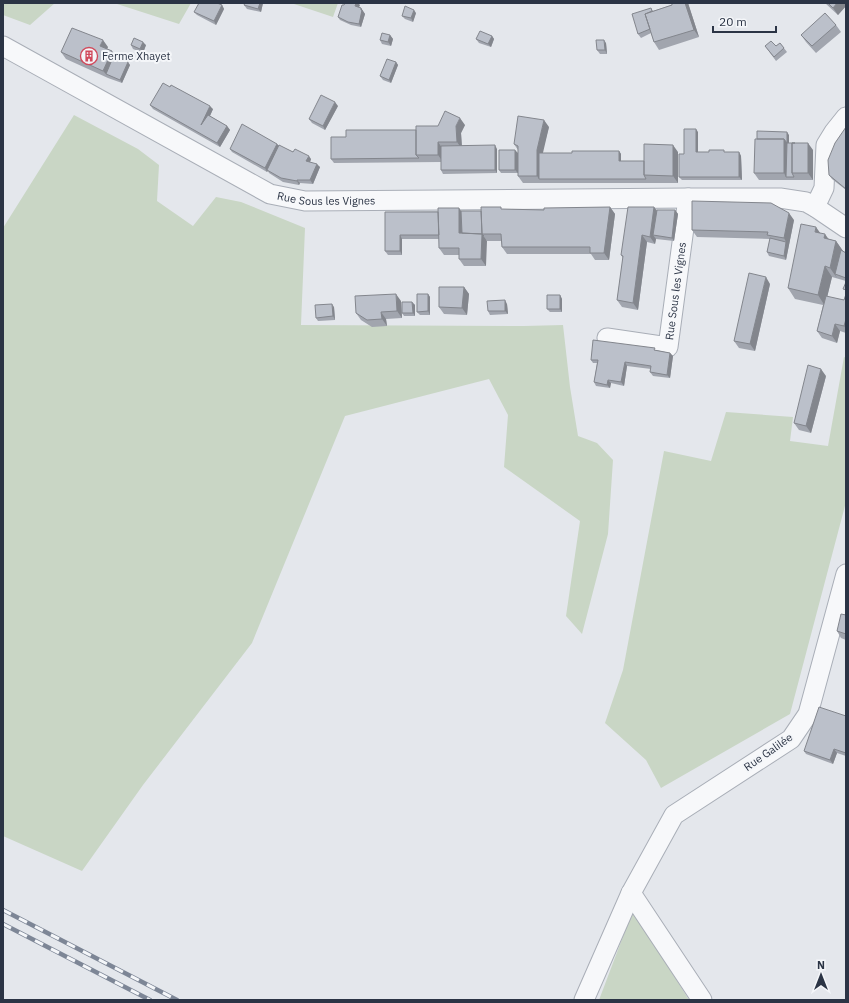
<svg xmlns="http://www.w3.org/2000/svg" width="849" height="1003" font-family="'IBM Plex Sans',sans-serif">
<style>
.green{fill:#c9d6c5}
.lines{fill:none;stroke-linecap:round;stroke-linejoin:round}
.minor-casing{stroke:#a9aeb7;stroke-width:21}
.minor{stroke:#f7f8fa;stroke-width:19}
.rail-casing{stroke:#7d8696;stroke-width:4.5}
.rail{stroke:#f4f6f9;stroke-width:3;stroke-dasharray:9;stroke-linecap:butt}
.wall{fill:#a1a5ae}
.shaded-wall{fill:#83868d}
.building{fill:#bbc0ca;stroke:#83868d}
.labels{text-anchor:middle;stroke-width:4;stroke-linejoin:round;paint-order:stroke}
.poi-label{font-size:11px;fill:#2b3445;stroke:#f4f6f9;text-anchor:start}
.street-label{font-size:11px;fill:#2b3445;stroke:#f4f6f9}
</style>
<rect width="100%" height="100%" fill="#e4e7ec"/>
<path class="green" d="M3,3H55L30,25L3,15Z
M114,3H191L179,24Z
M291,3H338L333,17Z
M74,115L138,149L159,165L157,201L193,226L216,197L241,202L305,228L301,325L524,326L563,325L570,387L578,436L597,443L613,460L608,534L582,634L566,616L580,521L504,467L508,415L489,379L345,416L252,643L143,785L82,871L3,836V228Z
M844,357L846,358V502L790,714L661,788L646,760L605,723L623,670L664,451L711,461L726,412L793,417L790,441L828,446Z
M633,910L689,1000H599Z"/>
<g class="lines">
<g class="minor-casing">
<g id="minor">
<path id="s1" d="M3,46L270,194L305,201L688,198H780L806,202L815,207L846,228"/>
<path d="M815,207L824,188L826,145L834,132L846,117"/>
<path id="s2" d="M607,338L668,347L688,198"/>
<path d="M631,893L702,1000"/>
<path d="M584,1000L631,893L674,815L791,739L808,714L846,574"/>
</g>
</g>
<use href="#minor" class="minor"/>
<g class="rail-casing">
<path id="rail" d="M3,910L177,1000
M3,924L150,1000"/>
</g>
<use href="#rail" class="rail"/>
</g>
<path class="wall" d="M245,3H263L261,12L247,9L244,5Z
M672,3H688L699,37L659,50L654,42L651,33L641,38L638,34L651,8L653,11L672,5Z
M825,3H846V6L838,15Z
M222,5L224,9L216,25L197,15L194,12Z
M360,5L359,7L361,8L365,14L361,27L351,25L340,20L338,17Z
M416,13L413,22L405,19L402,16Z
M836,25L841,32L816,53L806,42L801,35Z
M390,35L393,39L391,46L382,44L380,40Z
M492,36L494,39L491,47L479,43L476,39Z
M606,43L607,54H600L597,50Z
M780,43L787,52L776,61L765,46H776Z
M131,45H146L143,53L133,49Z
M108,47L107,49L130,65L122,83L108,78L66,59L61,52Z
M396,62L398,65L391,83L383,80L380,76Z
M150,105L213,109L210,116L227,126L230,130L220,147L153,109Z
M338,106L325,130L312,123L309,119Z
M465,125L461,133L462,146L497,149V173L443,174L441,170V162L334,163L331,159L346,137L416,130L438,126Z
M549,127L542,153H572L619,151L621,154V161H644L678,152V183H523L518,176V150L514,144Z
M846,127V190L832,179L829,175Z
M698,132V152H739L741,156L742,180H682L679,177L684,154Z
M789,135V143L813,150V180H759L754,173Z
M277,144L279,146L311,159L310,162L320,167L313,184L300,183L299,185L283,182L269,173L268,171L267,172L232,152L230,149Z
M518,153V173H501L499,170Z
M610,207L615,214L609,260H595L591,254H507L502,247L501,241H487L486,240V266H464L459,259V255H444L439,248V239H402V255H388L385,251V212L481,211L502,209L544,210Z
M654,207L657,210H675L678,214L674,241L656,239L655,244L647,242L638,310L622,307L617,300L623,258L621,255Z
M794,220L786,260L769,256L767,252L770,239L697,237L692,230Z
M819,233L829,239L836,241L843,251L846,253V281L832,277L827,297L844,300L846,294V333L840,331L837,343L822,338L817,331L823,305L795,299L788,288Z
M770,284L755,351L739,348L734,341Z
M464,287L469,294L467,315L444,314L439,307Z
M428,294L430,297V315H420L417,312Z
M560,295L562,299V312H550L547,309Z
M401,301L402,318L386,319L387,326L372,327L361,320L356,313Z
M412,302L415,305V316H404L402,313Z
M507,304L508,314L490,315L488,311Z
M334,307L335,320L318,321L316,318Z
M656,350L670,353L673,356L670,378L653,376L650,372L651,369L627,366L624,386L611,383L610,388L596,386L594,382L597,363H593L591,360Z
M826,376L811,433L799,430L794,423Z
M846,610V640L841,638L837,631L845,615Z
M846,716V756L837,753L833,764L806,754L804,751Z"/>
<path class="shaded-wall" d="M260,3H263L261,12L258,9Z
M356,3H358L360,5L358,9L355,6Z
M685,3H688L699,37L694,30Z
M837,3H846V6L838,15L833,8Z
M222,5L224,9L216,25L214,21Z
M361,8L365,14L361,27L359,24Z
M414,10L416,13L413,22L411,18Z
M390,35L393,39L391,46L388,42Z
M492,36L494,39L491,47L488,44Z
M103,40L108,47L105,53L100,46Z
M604,40L606,43L607,54L605,50Z
M143,42L146,45L143,53L140,49Z
M112,51L117,58L106,74L103,71Z
M128,62L130,65L122,83L120,80Z
M396,62L398,65L391,83L389,80Z
M335,102L338,106L325,130L323,126Z
M210,106L213,109L204,129L201,125Z
M460,118L465,125L461,133L462,149L457,142L456,126Z
M544,120L549,127L542,157L539,179L537,176V150Z
M227,126L230,130L220,147L217,143Z
M696,129L698,132V156L696,152Z
M787,132L789,135V146L786,177L784,173V139Z
M438,142L443,149V162L438,155Z
M808,143L813,150V180L808,173Z
M277,144L280,147L267,172L265,168Z
M495,145L497,149V173L495,170Z
M673,145L678,152V183L673,176Z
M515,150L518,153V173L515,170Z
M619,151L621,154V165L619,161Z
M739,152L741,156L742,180L739,177Z
M309,156L311,159L309,165L306,161Z
M317,164L320,167L313,184L310,180Z
M297,180L300,183L299,185L297,181Z
M610,207L615,214L609,260L604,253Z
M654,207L659,214L653,235L656,239L655,244L650,237Z
M459,208L464,215V237L459,233Z
M675,210L678,214L674,241L672,238Z
M789,213L794,220L786,260L784,256L786,242L784,238Z
M816,227L823,237L815,232Z
M482,234L487,241L486,266L481,259Z
M825,234L832,244L824,238Z
M400,235L402,239V255L400,251Z
M642,235L647,242L638,310L633,303Z
M836,241L843,251L835,274L837,278L830,268Z
M825,266L832,277L825,306L818,295Z
M766,277L770,284L755,351L750,344Z
M464,287L469,294L467,315L462,308Z
M396,294L401,301L402,318L397,311Z
M428,294L430,297V315L428,311Z
M560,295L562,299V312L560,309Z
M505,300L507,304L508,314L505,311Z
M412,302L415,305V316L413,313Z
M332,304L334,307L335,320L333,316Z
M381,312L386,319L387,326L382,319Z
M846,319V329L844,326Z
M835,324L840,331L837,343L832,336Z
M670,353L673,356L670,378L667,375Z
M625,362L627,366L624,386L621,382Z
M821,369L826,376L811,433L806,426Z
M608,380L611,383L610,388L607,385Z
M834,749L837,753L833,764L830,760Z"/>
<path class="building" d="M199,3H217L222,5L214,21L194,12Z
M245,3H260L258,9L244,5Z
M345,3H356L355,6L361,8V10H362L359,24L348,22L338,17L342,5H344Z
M672,3H685L694,30L654,42L645,14L672,5Z
M828,3H837L833,8Z
M405,6L414,10L411,18L402,16Z
M651,8L652,11L645,14L650,29L638,34L632,14Z
M825,13L836,25L812,46L801,35Z
M72,28L103,40L100,46L112,51L103,71L61,52Z
M480,31L492,36L488,44L476,39Z
M382,33L390,35L388,42L380,40Z
M134,38L143,42L140,49L131,45Z
M596,40H604L605,50H597Z
M771,41L776,46L780,43L784,48L774,57L765,46Z
M114,55L128,62L120,80L106,74Z
M387,59L396,62L389,80L380,76Z
M163,83L170,87L171,85L210,106L201,125L208,115L227,126L217,143L150,105Z
M321,95L335,102L323,126L309,119Z
M445,111L460,118L456,126L457,142H438V155H416V126H438Z
M518,116L544,120L537,150V176H518V146L514,144Z
M242,124L277,144L265,168L230,149Z
M846,127V189L829,175L828,160L835,143Z
M684,129H696V152H709V150H724V152H739V177H679V154H684Z
M346,130H416V155L419,158L331,159V137H346Z
M757,131L787,132V143L784,139H757Z
M755,139H784V173H754Z
M787,143H795H792V173L794,177H786Z
M792,143H808V173H792Z
M644,144L673,145V176L644,175Z
M279,145L293,152L295,149L309,156L306,161L317,164L310,180H297V181L281,178L267,170Z
M495,145V170H441V146Z
M499,150H515V170H499Z
M572,151H619V161H644V175L646,179H539V153H572Z
M692,201L771,203L789,213L784,238L767,235L768,232L692,230Z
M481,207H501V209L544,210V208L610,207L604,253H590V247H502L501,234H482Z
M628,207H654L650,237L642,235L633,303L617,300L623,256L621,255Z
M438,208H459V233L482,234L481,259H459V248H439Z
M657,210H675L672,238L653,235Z
M461,211H481L482,234L484,236L482,234L462,233Z
M385,212H438L439,235H400V251H385Z
M801,224L816,227L815,232L825,234L824,238L836,241L830,268L825,266L818,295L788,288Z
M770,238L786,242L784,256L767,252Z
M841,250L846,253V278L835,274Z
M749,273L766,277L750,344L734,341Z
M846,282V290L843,289Z
M439,287H464L462,308L439,307Z
M396,294L397,311L381,312L382,319L367,320L356,313L355,296Z
M417,294H428V311L417,312Z
M846,294V319L844,326L835,324L832,336L817,331L826,296L844,300Z
M547,295H560V309H547Z
M505,300V311H488L487,301Z
M402,302H412L413,313H402Z
M332,304L333,316L316,318L315,305Z
M593,340L655,348L654,350L670,353L667,375L650,372L651,366L625,362L621,382L608,380L607,385L594,382L598,360H591Z
M808,365L821,369L806,426L794,423Z
M841,614L846,615V634L837,631Z
M819,707L846,716V753L834,749L830,760L804,751Z"/>
<defs>
<g id="building-ring" transform="scale(0.9)"><circle r="9.5" fill="#f4f6f9" stroke="#d1495b" stroke-width="1.5"/><path d="M-4-6H4V6H1V3H-1V6H-4ZM-2.5-4.3h1.7v1.8h-1.7ZM.8-4.3h1.7v1.8H.8ZM-2.5-1h1.7V.8h-1.7ZM.8-1h1.7V.8H.8Z" fill="#d1495b"/></g>
</defs>
<g fill-rule="evenodd">
<use href="#building-ring" x="89" y="56"/>
</g>
<g class="labels">
<g class="poi-label">
<text x="102" y="60">Ferme Xhayet</text>
</g>
<g class="street-label">
<text dy="4" stroke="none"><textPath href="#s1" startOffset="362">Rue Sous les Vignes</textPath></text>
<text dy="4" stroke="none"><textPath href="#s2" startOffset="118">Rue Sous les Vignes</textPath></text>
<text transform="translate(768 752) rotate(-35)" y="4">Rue Galilée</text>
</g>
</g>
<rect width="849" height="1003" fill="none" stroke="#2b3445" stroke-width="8"/>
<g transform="translate(821 975)" stroke="#f4f6f9" stroke-width="3" paint-order="stroke">
<path d="M0-3L7 15L0 10L-7 15Z" fill="#2b3445"/>
<text y="-6" font-size="11" font-weight="bold" text-anchor="middle" fill="#2b3445">N</text>
</g>
<path d="M713 26v6h63v-6" fill="none" stroke="#2b3445" stroke-width="2"/>
<text x="719" y="26" font-size="12" fill="#2b3445" stroke="#f4f6f9" stroke-width="3" paint-order="stroke">20 m</text>
</svg>
